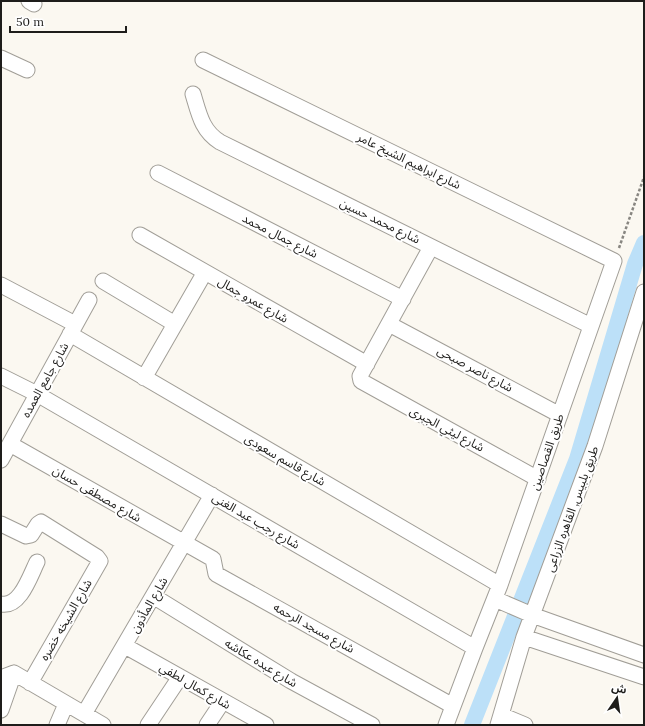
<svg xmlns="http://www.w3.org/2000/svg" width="645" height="726" font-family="Lora,'Noto Sans Arabic',serif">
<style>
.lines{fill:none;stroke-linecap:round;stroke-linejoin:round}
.canal{stroke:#bce0f8;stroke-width:16}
.minor-casing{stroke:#a19e97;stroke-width:17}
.path{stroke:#888681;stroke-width:2.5;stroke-dasharray:3 2;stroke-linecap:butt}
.minor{stroke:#fff;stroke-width:15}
.labels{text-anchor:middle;stroke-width:4;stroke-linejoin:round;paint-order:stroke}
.street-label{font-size:12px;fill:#1e1d1b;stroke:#fff}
</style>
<rect width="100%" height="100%" fill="#fbf8f1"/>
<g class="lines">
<path class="canal" d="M472,725L577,459L635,264L644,243"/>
<g class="minor-casing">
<path id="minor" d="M29,1L34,4
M1,58L27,70
M203,60L614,261L500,585L475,648L446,725
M193,94C199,114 202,131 220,142L591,326
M158,173L403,299
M140,235L367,364
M431,247L360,376L361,381L538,479
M103,281L175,324
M1,285L75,324
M389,324L560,415
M70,334L500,585
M1,376L37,394L475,648
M144,378L205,272
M10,444L213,559L216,574L453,706
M1,460L89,300
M1,524L26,536L31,535L38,524L41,522L97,557L100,561L30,683
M153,596L291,681L372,725
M495,599L532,615L644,655
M1,604C20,608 30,576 37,562
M524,637L644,677
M125,646L266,725
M1,678L14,673L103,725
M1,710L14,673
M84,714L212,495
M501,715L525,725
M57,725L66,704
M148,725L180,677
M207,725L223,701
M498,725L524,637L595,446L644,292"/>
</g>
<path class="path" d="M619,248L644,177"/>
<use href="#minor" class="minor"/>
</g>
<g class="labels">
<g class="street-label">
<text transform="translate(409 161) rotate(26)" y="4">شارع ابراهيم الشيخ عامر</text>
<text transform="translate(380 221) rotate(26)" y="4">شارع محمد حسين</text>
<text transform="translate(280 236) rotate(27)" y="4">شارع جمال محمد</text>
<text transform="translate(253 300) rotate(30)" y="4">شارع عمرو جمال</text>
<text transform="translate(475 369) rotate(28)" y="4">شارع ناصر صبحى</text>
<text transform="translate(45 380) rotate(-61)" y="4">شارع جامع العمده</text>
<text transform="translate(447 429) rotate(28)" y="4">شارع ليثي الجبرى</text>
<text transform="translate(547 452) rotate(-71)" y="4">طريق القصاصين</text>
<text transform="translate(285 460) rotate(30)" y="4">شارع قاسم سعودى</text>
<text transform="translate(97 494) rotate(30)" y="4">شارع مصطفى حسان</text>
<text transform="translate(572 509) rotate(-70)" y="4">طريق بلبيس, القاهره الزراعى</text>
<text transform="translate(256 521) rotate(30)" y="4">شارع رجب عبد الغنى</text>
<text transform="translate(149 605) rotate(-60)" y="4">شارع المأذون</text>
<text transform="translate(66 620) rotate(-60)" y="4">شارع الشيخه خضره</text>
<text transform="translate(314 628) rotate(29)" y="4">شارع مسجد الرحمه</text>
<text transform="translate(261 663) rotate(31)" y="4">شارع عبده عكاشه</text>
<text transform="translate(195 686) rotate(30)" y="4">شارع كمال لطفي</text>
</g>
</g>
<rect width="645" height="726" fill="none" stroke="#1e1d1b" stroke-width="4"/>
<g transform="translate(617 698) rotate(13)" stroke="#ffffff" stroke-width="3" paint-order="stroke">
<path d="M0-3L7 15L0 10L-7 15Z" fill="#1e1d1b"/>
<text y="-6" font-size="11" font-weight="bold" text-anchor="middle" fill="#1e1d1b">ش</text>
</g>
<path d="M10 26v6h116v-6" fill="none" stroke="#1e1d1b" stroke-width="2"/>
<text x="16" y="26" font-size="12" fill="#1e1d1b" stroke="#ffffff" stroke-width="3" paint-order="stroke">50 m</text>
</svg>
